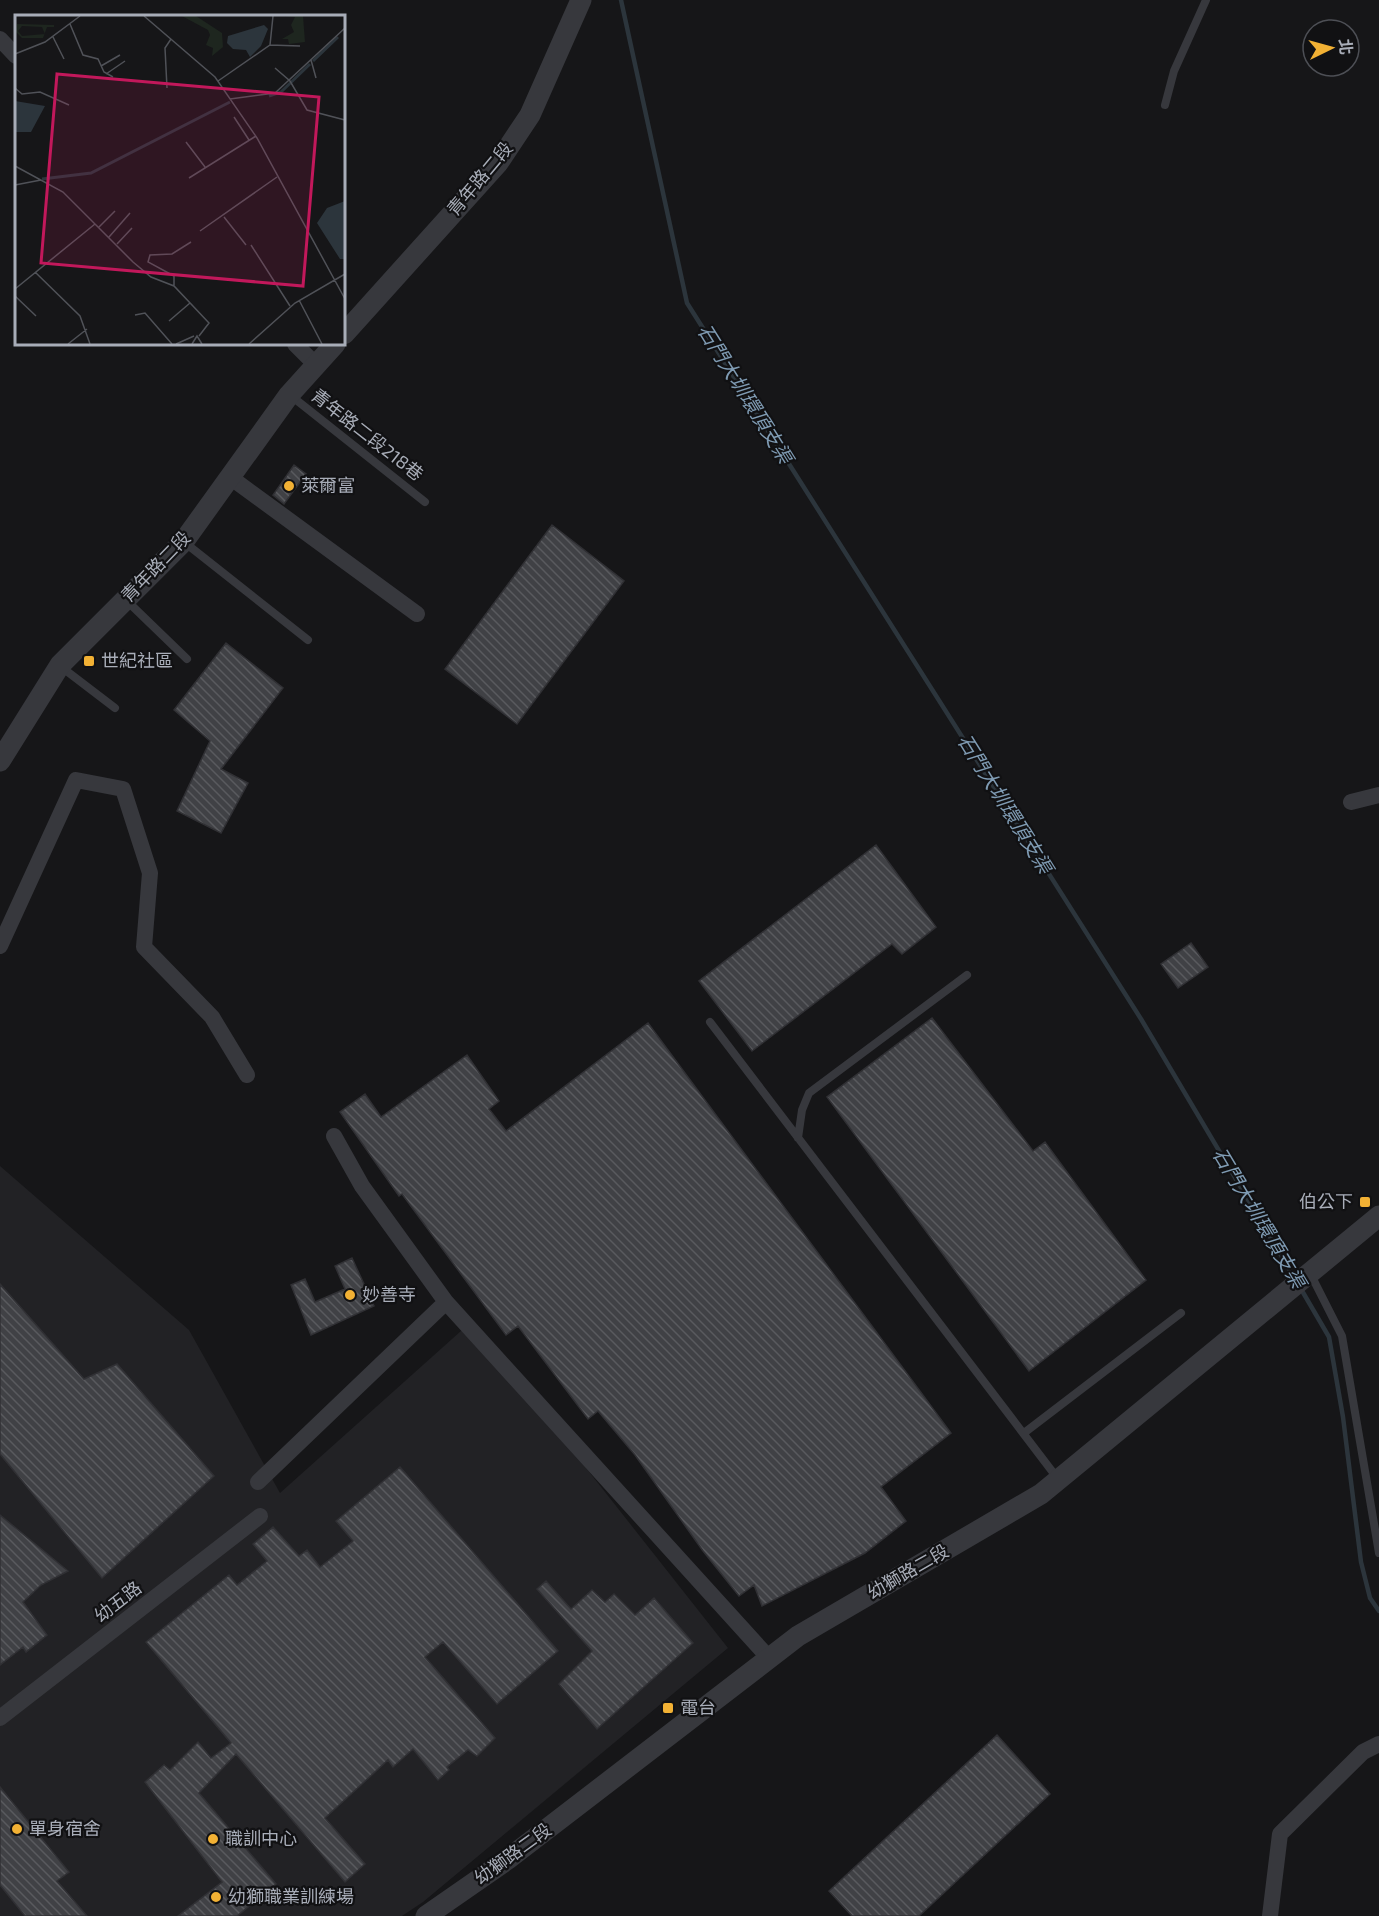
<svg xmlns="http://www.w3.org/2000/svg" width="1379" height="1916" font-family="'Exo 2','Noto Sans TC',sans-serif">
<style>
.built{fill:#222225}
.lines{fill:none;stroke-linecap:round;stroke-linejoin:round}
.stream{stroke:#2c353c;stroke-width:4.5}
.building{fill:url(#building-back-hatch);stroke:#303034;stroke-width:1.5}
.service{stroke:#37383d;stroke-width:8}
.minor{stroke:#37383d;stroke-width:16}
.tertiary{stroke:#37383d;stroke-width:21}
.poi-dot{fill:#f2b134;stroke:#111113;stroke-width:2}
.labels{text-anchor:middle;stroke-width:4.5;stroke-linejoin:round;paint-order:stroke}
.street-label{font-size:18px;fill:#a8adb8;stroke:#111113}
.poi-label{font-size:18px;fill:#a8adb8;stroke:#111113;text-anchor:start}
.water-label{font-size:20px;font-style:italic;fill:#7f9bb3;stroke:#111113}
.inset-river{fill:none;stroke:#2c353c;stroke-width:3}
.inset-road{fill:none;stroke:#505258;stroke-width:1.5}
.view{fill:#c2185b;fill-opacity:0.15;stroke:#c2185b;stroke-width:3}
.inset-edge{fill:none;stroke:#a8adb8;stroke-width:3}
</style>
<defs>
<pattern id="building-back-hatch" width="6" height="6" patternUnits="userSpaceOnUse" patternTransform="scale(1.5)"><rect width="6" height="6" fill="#404145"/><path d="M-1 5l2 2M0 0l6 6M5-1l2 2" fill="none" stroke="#595a5e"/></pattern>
</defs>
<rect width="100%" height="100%" fill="#161618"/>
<path class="built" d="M0,1166L189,1330L280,1493L471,1322L728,1648L423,1902L402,1916H0Z"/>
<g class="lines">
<path class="stream" d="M621,0L687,303L1141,1019L1295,1279
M1301,1289L1329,1337L1343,1417L1361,1562L1370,1598L1379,1611"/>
</g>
<path class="building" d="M294,465L306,474L284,504L273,495Z
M552,525L624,581L517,724L445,669Z
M226,643L283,688L221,769L248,783L221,833L177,811L210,741L174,710Z
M876,845L936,927L902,954L892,944L752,1051L699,981Z
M1191,943L1208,967L1178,988L1161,964Z
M932,1018L1033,1151L1045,1142L1146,1280L1029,1371L827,1097Z
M648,1023L951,1433L881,1487L906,1521L865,1553L762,1606L754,1585L739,1596L703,1551L635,1455L598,1411L588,1419L518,1326L506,1335L402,1194L399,1196L340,1112L365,1094L381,1117L467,1055L499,1101L489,1109L506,1131Z
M352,1258L374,1306L311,1335L291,1285L305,1279L315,1302L345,1289L335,1266Z
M0,1284L84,1379L117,1364L214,1476L102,1578L0,1454Z
M400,1467L558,1651L497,1704L443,1642L425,1657L495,1738L477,1756L468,1750L447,1767L449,1770L438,1780L413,1749L393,1767L388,1760L325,1818L365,1864L345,1882L236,1754L199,1793L276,1884L237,1916H178L222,1882L145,1782L164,1765L170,1770L198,1742L211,1758L231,1743L146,1642L229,1575L237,1585L267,1561L253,1544L273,1527L299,1556L307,1550L320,1567L353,1541L336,1521Z
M0,1515L68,1571L41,1585L23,1602L47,1635L26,1652L23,1647L0,1665Z
M546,1581L571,1609L592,1590L605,1602L614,1594L635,1615L654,1598L693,1643L597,1729L559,1684L592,1651L537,1589Z
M997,1735L1050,1794L919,1916H852L829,1891Z
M0,1787L69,1872L57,1881L87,1916H25L0,1885Z"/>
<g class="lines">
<path class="service" d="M1165,105L1174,71L1206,0
M290,395L425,502
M184,542L308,640
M126,600L187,659
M60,666L115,708
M710,1022L1058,1479
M798,1138L802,1110L809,1093L967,975
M1310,1273L1342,1336L1379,1553
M1024,1433L1181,1313"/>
<path class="minor" d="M0,39L16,56
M295,344L316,365
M230,477L417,614
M1351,802L1379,795
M0,946L76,780L123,789L150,873L144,947L212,1017L247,1075
M334,1136L362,1186L446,1302L769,1658
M258,1482L446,1302
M0,1718L260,1516
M1270,1916L1280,1834L1363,1752L1379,1744"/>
<path class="tertiary" d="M344,334L498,163L530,115L581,0
M0,761L60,665L184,541L289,395L335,344
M426,1916L508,1859L798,1636L1041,1494L1379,1216"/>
</g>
<g class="poi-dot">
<circle cx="289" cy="486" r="6"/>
<rect x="83" y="655" width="12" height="12" rx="3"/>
<rect x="1359" y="1196" width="12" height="12" rx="3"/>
<circle cx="350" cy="1295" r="6"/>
<rect x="662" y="1702" width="12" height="12" rx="3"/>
<circle cx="17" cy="1829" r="6"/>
<circle cx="213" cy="1839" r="6"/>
<circle cx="216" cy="1897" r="6"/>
</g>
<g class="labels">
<g class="street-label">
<text transform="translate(480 179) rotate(-50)" y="6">青年路二段</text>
<text transform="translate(367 435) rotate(38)" y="6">青年路二段218巷</text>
<text transform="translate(156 567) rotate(-46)" y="6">青年路二段</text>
<text transform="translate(908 1572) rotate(-30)" y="6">幼獅路二段</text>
<text transform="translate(118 1602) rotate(-38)" y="6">幼五路</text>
<text transform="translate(513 1854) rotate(-36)" y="6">幼獅路二段</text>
</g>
<g class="poi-label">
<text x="301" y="492">萊爾富</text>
<text x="101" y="667">世紀社區</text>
<text x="1353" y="1208" text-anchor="end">伯公下</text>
<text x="362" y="1301">妙善寺</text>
<text x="680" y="1714">電台</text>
<text x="29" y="1835">單身宿舍</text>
<text x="225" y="1845">職訓中心</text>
<text x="228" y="1903">幼獅職業訓練場</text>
</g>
<g class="water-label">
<text transform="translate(745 394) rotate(58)" y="7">石門大圳環頂支渠</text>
<text transform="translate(1005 804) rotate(58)" y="7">石門大圳環頂支渠</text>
<text transform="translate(1259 1218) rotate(59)" y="7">石門大圳環頂支渠</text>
</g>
</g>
<g transform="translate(15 15)">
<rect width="330" height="330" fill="#161618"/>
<path d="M167,1H181L207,18L208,32L197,41L198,33L191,30L195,20L193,15ZM270,1H288L290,27L274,29L273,24H267L279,17L276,10L280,2Z" fill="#1e261f"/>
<path d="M2,9L39,10V12H32L28,23H7L1,17ZM7,11L27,12L30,19L7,21L3,16Z" fill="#1e261f" fill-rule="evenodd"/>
<path d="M249,10L253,14L246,31L235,42L231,35L218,34L212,28L213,21ZM0,86L30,91L16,117H0ZM330,186V244H325L302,208L312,193Z" fill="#2c353c"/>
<path class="inset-river" d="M298,46L323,22M254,81L266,77L295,49M27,164L76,158L215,87"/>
<path class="inset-road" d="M129,1L200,62L242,123L330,284M55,9L68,40L83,44L89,57L98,62M38,22L49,44M255,30L258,1M0,39L30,27L65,1M296,45L301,63M86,51L105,40M260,53L275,66L292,95L330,105M91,59L110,46M203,66L255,30L285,31M0,73L7,79L25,77L54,90M152,73L150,33L156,24M215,84L260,78L330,13M219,102L234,125M171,127L190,152M0,151L48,177L118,247L136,262L159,271L194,308L184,321M174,163L241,121M0,170L26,165M209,202L231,230M83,213L100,196M185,216L262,162M94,222L115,198M102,229L117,213M236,230L275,291M20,257L65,301L75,329M159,271V261L133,247L135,240L157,239L176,227M0,274L80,209M0,281L21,301M284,285L307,329M120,300L130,298L157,329M154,306L175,288M53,329L72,314M161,329L179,321M177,329L182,321L187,329M234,329L280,288L330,259"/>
<path class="view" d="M42,59L304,82L288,271L26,248Z"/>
<rect width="330" height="330" class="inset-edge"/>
</g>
<g transform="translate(1331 48) rotate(85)"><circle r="28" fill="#111113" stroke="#4d4f55" stroke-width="1.5"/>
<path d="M0-4.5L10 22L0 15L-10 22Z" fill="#f2b134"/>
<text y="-9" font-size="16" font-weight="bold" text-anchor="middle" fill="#a8adb8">北</text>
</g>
</svg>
